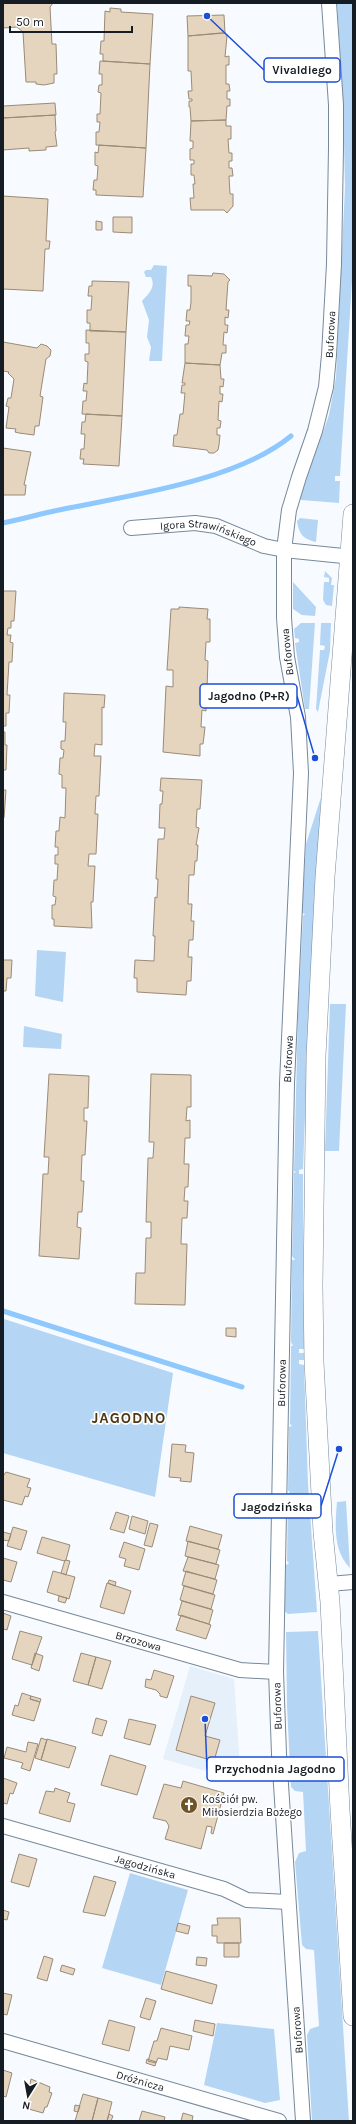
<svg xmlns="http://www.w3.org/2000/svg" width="356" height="2124" font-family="Karla,sans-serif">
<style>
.built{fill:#e5f0fa}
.green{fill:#b5d5f5}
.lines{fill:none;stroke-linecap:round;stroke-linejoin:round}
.stream{stroke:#8fc8fd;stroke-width:5}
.building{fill:#e5d5bf;stroke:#9a8b77}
.minor-casing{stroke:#76899a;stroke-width:16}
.secondary-casing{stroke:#76899a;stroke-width:20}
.minor{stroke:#fff;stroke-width:14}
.secondary{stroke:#fff;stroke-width:19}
.labels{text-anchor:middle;stroke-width:3.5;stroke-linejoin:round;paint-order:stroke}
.street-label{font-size:11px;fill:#151c23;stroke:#fff}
.poi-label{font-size:11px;fill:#151c23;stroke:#fff;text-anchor:start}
.district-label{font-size:15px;font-weight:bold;letter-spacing:1px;fill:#4e3713;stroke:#fff}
.leader{fill:none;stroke:#1d4ed8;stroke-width:1.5}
.callout-dot{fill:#1d4ed8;stroke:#fff;stroke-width:1.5}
.callout{fill:#fff;stroke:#1d4ed8;stroke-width:1.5}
.callout-label{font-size:12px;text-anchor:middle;font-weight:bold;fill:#151c23}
</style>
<rect width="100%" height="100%" fill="#f7fbff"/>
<path class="built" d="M190,1666L234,1679L241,1781L163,1759Z"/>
<path class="green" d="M337,3H353V264L340,476H335V481H340L339,503L301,500L300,498L329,415L336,377L345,187L343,99Z
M154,265L167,266L162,361H149L151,347L147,337L149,320L142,301C149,294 156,287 151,277H146L144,272L146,270H151Z
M300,518L318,520L316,542C303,539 299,534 297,521Z
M325,571L332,578L331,585H334L332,606L326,605L323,600L324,582H329V578L324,577Z
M293,582L316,607L315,616L302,615L293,609Z
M301,623H315L309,709H305L295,643L299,642V639L295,638L294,629Z
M321,623H331L330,651L318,712L316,709L320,650H324L325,646L320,645Z
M321,797L310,988L303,1169L299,1170V1174H303L304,1349H299V1353H304V1360H299V1364L304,1365L308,1484L317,1612L288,1614L284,1611V1607L286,1565L289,1563L287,1561L288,1494L290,1491H288L289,1427L292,1426L290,1424L291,1346H293L291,1342L292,1260H295L292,1256L294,1173L296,1172L294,1171L298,1014L303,916L305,914L302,913L306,844Z
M37,950L66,952L63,1002L35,996Z
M330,1004H346L339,1151H325Z
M24,1026L62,1034L61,1049L23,1047Z
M4,1319L173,1373L155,1497L3,1453Z
M346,1501L350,1568C333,1551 335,1525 337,1502Z
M318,1631L349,2121H312L307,2035L310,2029L319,2026L314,1950L306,1949L302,1945L295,1862L299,1853L306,1851L303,1792L295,1791L291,1787L287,1706L286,1632Z
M130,1873L188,1890L161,1985L102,1968Z
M217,2023L274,2029L280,2100L265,2103L204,2085Z"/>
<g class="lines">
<path class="stream" d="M3,523C27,518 50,511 74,507C139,494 239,479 291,436
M3,1311L242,1387"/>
</g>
<path class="building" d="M3,3H53L50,7L52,44H56L57,74H54V83L44,85L36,84V82H26L23,32L17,27L3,28Z
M110,8L121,9V12L153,14L150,64L103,61V54H100L101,41H104L105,11L110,12Z
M224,15L225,33L188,36L187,16Z
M220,33H225L227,36L225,57L229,56V65H226V84H229L230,91H227V99H230V106H227L226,120L191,121L190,107H189V101H192V99H189L188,91H192L191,71H188V36Z
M100,61L150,64L146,148L96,145V132H99L100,122H97V114H100L101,93L98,92L99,85H102V74H99Z
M55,103L56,115L3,118V106Z
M55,115L56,131L55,132L57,146L46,147V150L29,151V148L3,150V118Z
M226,120V126H231V139H228L229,153H232V161H229V168H232L233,176H229L230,194H233V206L227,213L224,210H191L190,198H194L193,184H195L194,175H191V164H194V160H190V149L193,148V141H190L191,121Z
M99,145L146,148L143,197L96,195V190H93L94,180H97L98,166L95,165V152L98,153Z
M3,196L48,199L46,241H50L49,249H45L43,291L3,289Z
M113,217H132V233L113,232Z
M96,221L102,222V230H96Z
M213,273L224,274L230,280L228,282L226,310H229L228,318L225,317V325H228L227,333L224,332L223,345H226V353H222L220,365L185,363V344H188L189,336H185L186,325H189L190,321H186L187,310H190L191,302V286H188V275L212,276Z
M92,281L129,282L126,332L90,331V323H87V310H91L92,296H88L89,286H92Z
M86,330L126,332L122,416L82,414L83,401H86L87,391H83L84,383L87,384L88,362L85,361V354H89V343H86Z
M3,342L37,348L41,344L47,346L51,350L50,356L46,359L40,396L43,397L39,426H35L34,435L19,433L15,432L16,429L6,428L9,407L6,406L8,398H11L14,379L8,373L9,372L3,371Z
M185,363L220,365L221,379H224L223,387L220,386V394H223L222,402L219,401L218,420L221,421L220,428H217V435H220L219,445L218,450L214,453H209L207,450L173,446L174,435H177L180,414H183L185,393H181L182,385H185V383H182Z
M86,414L122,416L119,466L83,464L84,459H80L81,449H84L85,434H81L82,422H85Z
M3,448L31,452L24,485H26L25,495H3Z
M3,591H16L14,621H11V628H8L7,635H11L10,642L13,643L12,662H9L7,695H10L9,713H6V726H3Z
M179,607L208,609L207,619H210V642H206L205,660L208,661L207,689H203V702H206V711L202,710L201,727H205L204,736L203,744H200V756L163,752L166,686L173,687V670H167L171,609H179Z
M64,693L105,695L104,708L102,707V745L95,744L94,756H101L99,796H96L95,814H98L96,854H89L88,866H95L93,902H91L92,928L54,926V919H52V905H55L56,897L53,896L54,880H57L58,864H55V855H58V847H55L56,831H59L60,817L65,818L66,788H62V775L59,774L60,758H63L64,750L61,749V741H65L66,722H63Z
M3,732H5V745H7L6,770H3Z
M161,778L202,780L200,809H197L196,827L199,828L196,845H198L197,861H195L194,875H189L188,904H192L191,921H194L193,940H189L188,957H192L191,981H187L186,995L137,992V978H134L135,960L154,961L155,936H153L155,897L157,898L158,879H156L158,839H164L165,828H159L160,804H162L163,791H160Z
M3,790H6L4,818H3Z
M3,960H12L11,978H7L6,991H3Z
M49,1074L89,1076L88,1108H84V1121H87L85,1155H82L81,1181H84L82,1212H78L77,1227L81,1228L79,1259L39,1256L43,1174H48L49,1157H44Z
M151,1074L191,1075V1107H187L186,1121L190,1120V1138H185L184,1164H189L188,1187H185L184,1201H188L187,1218H182L181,1244H187L185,1305L135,1304L136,1273H145L146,1238H151V1222H146L148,1158H153L154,1142H149Z
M226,1328H236V1337L226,1336Z
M172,1444L186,1445L185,1452L194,1453L191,1482L180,1481L181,1478L169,1477Z
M6,1472L30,1479L27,1487L31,1488L28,1497L25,1496L22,1505L3,1500V1476Z
M116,1512L129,1516L124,1533L110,1529Z
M132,1516L148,1521L145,1534L129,1529Z
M150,1523L158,1525L152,1547L144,1545Z
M190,1526L222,1535L218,1549L186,1541Z
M13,1527L27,1531L21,1550L7,1546Z
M3,1532L11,1534L9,1541L3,1540Z
M42,1537L70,1545L66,1560L64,1561L37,1553Z
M188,1541L220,1550L216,1564L185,1556Z
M124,1542L145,1549L139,1570L124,1566L126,1559L119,1557Z
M188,1557L219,1565L215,1579L183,1571Z
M3,1558L17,1562L11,1582L3,1580Z
M65,1560L70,1561L66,1575L61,1573Z
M53,1571L75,1577L69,1599L47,1592Z
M186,1571L217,1580L213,1594L182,1585Z
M109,1580L116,1582L115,1586L108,1583Z
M107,1583L131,1591L124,1614L100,1607Z
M184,1586L215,1595L211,1609L180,1600Z
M59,1596L67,1598L65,1603L58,1601Z
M182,1601L213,1610L209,1624L178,1615Z
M3,1613L11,1616L7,1630L3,1629Z
M181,1615L211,1625L206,1639L176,1630Z
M20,1631L42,1637L32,1665L12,1659Z
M35,1653L43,1656L39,1671L31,1668Z
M81,1653L96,1657L88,1685L73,1681Z
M96,1657L111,1661L102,1689L88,1685Z
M154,1670L174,1676L167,1698L160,1696V1694L156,1690L145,1687L146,1679L151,1680Z
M22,1693L31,1696L30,1699L40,1702L34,1721L12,1715L15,1705L18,1706Z
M31,1696L41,1699L40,1702L30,1699Z
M191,1696L215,1703L205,1736L220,1740L214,1761L176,1750Z
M96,1718L107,1721L102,1736L92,1733Z
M129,1719L156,1725L150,1745L124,1738Z
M41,1738L47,1740L41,1760L35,1758Z
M47,1739L76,1747L69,1768L41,1760Z
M28,1742L38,1744L30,1771L21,1768L23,1763L4,1758L7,1747L26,1752Z
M110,1755L146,1766L137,1795L101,1785Z
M3,1778L17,1783L13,1794L10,1793L7,1804L3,1803Z
M183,1781L224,1793L213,1834L211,1833L212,1827L207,1826L201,1849L165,1839L169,1826L166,1821L153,1818L164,1784L181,1788Z
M55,1788L70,1793L67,1802L75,1804L70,1822L39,1813L46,1791L54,1792Z
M19,1854L37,1859L29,1887L11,1882Z
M94,1876L116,1882L105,1916L83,1912Z
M3,1910L9,1912L7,1920L3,1919Z
M217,1918H240L241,1943H217V1936H212V1925H218Z
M178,1923L190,1926L188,1934L176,1931Z
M224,1943H239V1957H224Z
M44,1956L53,1959L47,1981L37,1978Z
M197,1957L207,1958L206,1966L196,1965Z
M62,1965L75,1969L73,1975L60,1971Z
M166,1971L217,1985L212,2004L161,1989Z
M3,1993L12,1995L7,2015L3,2014Z
M146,1998L156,2001L150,2020L140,2017Z
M109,2020L135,2027L129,2051L102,2044Z
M195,2020L215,2024L213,2036L193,2031Z
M161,2028L192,2036L189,2050L170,2046L167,2060L158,2058L156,2063L148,2061L154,2041H157Z
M147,2059L156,2062L155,2066L146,2063Z
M3,2070L12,2073L6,2097L3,2096Z
M31,2079L50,2087L49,2092L52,2093L47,2107H45L43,2113L25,2108Z
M83,2094L98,2098L92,2121H75Z
M98,2098L112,2102L107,2121H92Z
M75,2105L80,2106L78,2112L74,2111Z
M142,2111L165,2117L164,2121H139Z
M183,2113L193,2116L192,2121H181Z
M109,2114L113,2116L111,2121H107Z"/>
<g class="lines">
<g class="minor-casing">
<g id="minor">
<path id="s1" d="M131,528L195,523L216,526L264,546L284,550L353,557"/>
<path d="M329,1584L353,1582"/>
<path id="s2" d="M3,1602L240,1670L276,1672"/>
<path id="s3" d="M3,1826L224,1889L247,1900L288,1902"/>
<path id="s4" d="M3,2041L279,2121"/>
<path id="s5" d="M303,2121L279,1754L276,1672L287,1083L301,773L298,717L287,657L284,618V550L289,510L299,477L315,431L326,387L329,355L334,264L336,148V105L329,3"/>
</g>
</g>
<g class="secondary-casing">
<path id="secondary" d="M353,514L325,877L316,1056L313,1286L314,1362L323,1532L330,1602L340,1810L353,2016"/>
</g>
<use href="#minor" class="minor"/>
<use href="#secondary" class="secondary"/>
</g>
<defs>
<g id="church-disc" transform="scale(0.9)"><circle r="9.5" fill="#6f5225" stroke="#fff"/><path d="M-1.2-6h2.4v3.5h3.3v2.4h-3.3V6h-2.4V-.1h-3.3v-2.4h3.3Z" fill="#fff"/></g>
</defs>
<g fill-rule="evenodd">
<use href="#church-disc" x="189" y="1805"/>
</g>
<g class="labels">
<g class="street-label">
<text dy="4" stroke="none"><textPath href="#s5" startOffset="1795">Buforowa</textPath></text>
<text dy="4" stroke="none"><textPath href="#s1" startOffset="79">Igora Strawińskiego</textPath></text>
<text transform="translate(287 652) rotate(-96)" y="4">Buforowa</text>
<text dy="4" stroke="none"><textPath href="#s5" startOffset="1063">Buforowa</textPath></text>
<text dy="4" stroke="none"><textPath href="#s5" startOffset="739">Buforowa</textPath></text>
<text dy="4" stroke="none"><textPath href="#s2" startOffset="141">Brzozowa</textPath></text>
<text transform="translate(277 1706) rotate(-92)" y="4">Buforowa</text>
<text dy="4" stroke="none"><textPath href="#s3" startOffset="148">Jagodzińska</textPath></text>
<text transform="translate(297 2030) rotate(-94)" y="4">Buforowa</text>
<text dy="4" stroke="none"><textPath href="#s4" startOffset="143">Dróżnicza</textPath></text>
</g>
<g class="poi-label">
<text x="202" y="1803">Kościół pw.<tspan x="202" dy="13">Miłosierdzia Bożego</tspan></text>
</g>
<g class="district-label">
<text x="129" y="1423">JAGODNO</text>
</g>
</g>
<path class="leader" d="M207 16L264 70M315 758L297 696M339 1449L321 1506M205 1719L207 1769"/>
<g class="callout-dot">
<circle cx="207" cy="16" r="4"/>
<circle cx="315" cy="758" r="4"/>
<circle cx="339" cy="1449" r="4"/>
<circle cx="205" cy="1719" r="4"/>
</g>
<g class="callout">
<rect x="264" y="58" width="76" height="24" rx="4"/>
<rect x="200" y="684" width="97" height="24" rx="4"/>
<rect x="234" y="1494" width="87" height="24" rx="4"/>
<rect x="207" y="1757" width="137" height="24" rx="4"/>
</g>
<g class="callout-label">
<text x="302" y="74">Vivaldiego</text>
<text x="249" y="700">Jagodno (P+R)</text>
<text x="277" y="1511">Jagodzińska</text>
<text x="275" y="1773">Przychodnia Jagodno</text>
</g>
<rect width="356" height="2124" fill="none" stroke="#151c23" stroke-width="8"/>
<g transform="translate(28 2096) rotate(191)" stroke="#ffffff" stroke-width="3" paint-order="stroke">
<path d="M0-3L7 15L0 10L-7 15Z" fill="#151c23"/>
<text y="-6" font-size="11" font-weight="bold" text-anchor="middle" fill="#151c23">N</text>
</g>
<path d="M10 26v6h122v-6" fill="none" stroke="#151c23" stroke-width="2"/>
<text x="16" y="26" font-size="12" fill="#151c23" stroke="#ffffff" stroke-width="3" paint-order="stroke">50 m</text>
</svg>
